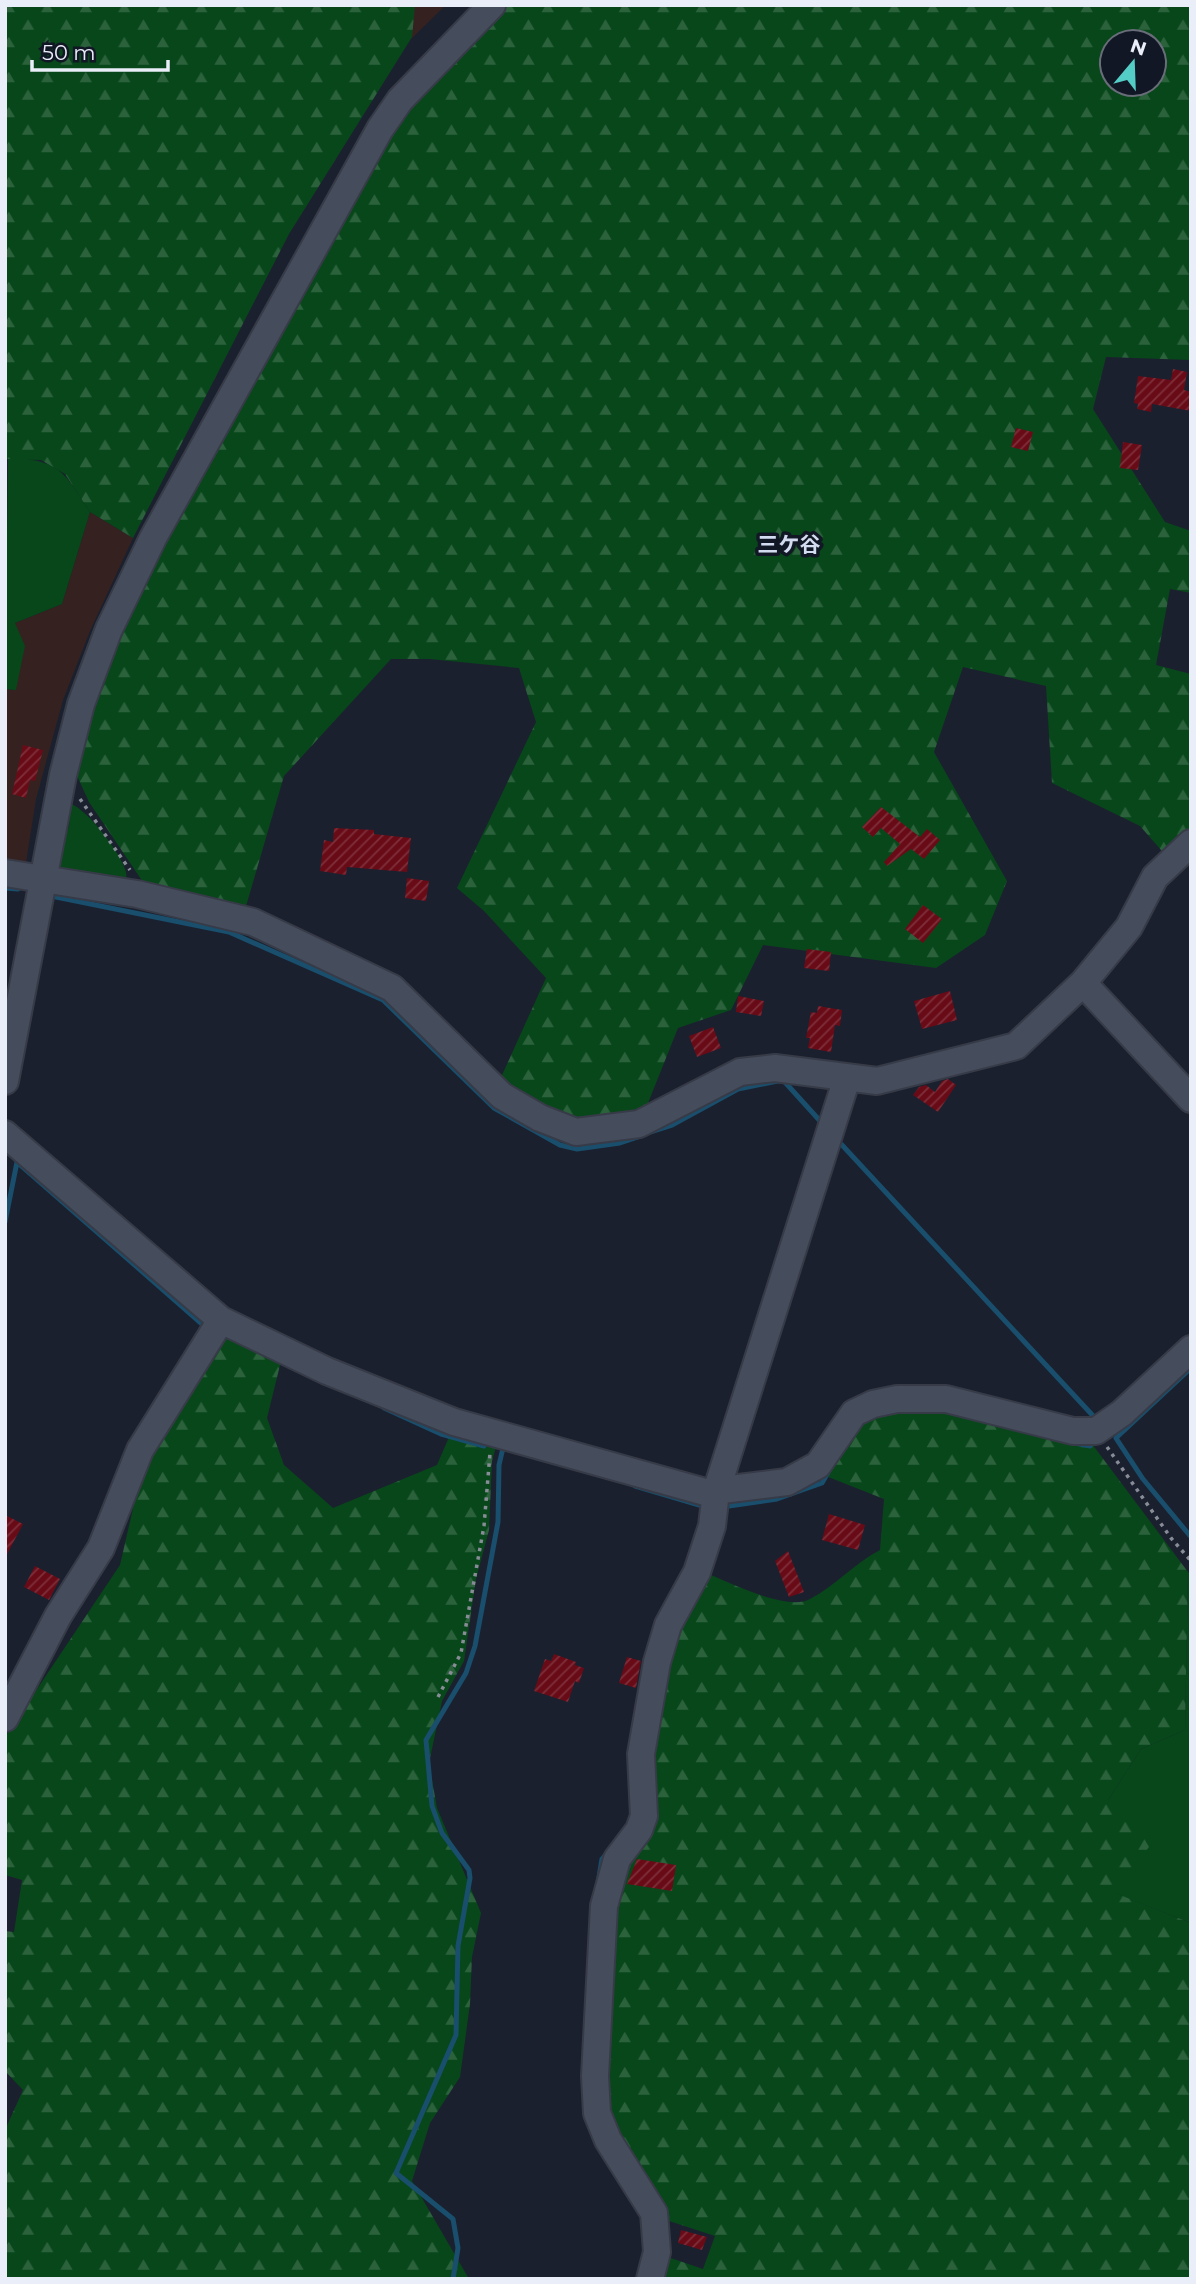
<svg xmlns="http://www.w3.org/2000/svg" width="1196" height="2284" font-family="Montserrat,'Noto Sans JP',sans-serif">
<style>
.commercial{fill:#352220}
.green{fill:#07471a}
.forest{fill:url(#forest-firs);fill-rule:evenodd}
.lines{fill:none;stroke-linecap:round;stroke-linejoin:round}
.stream{stroke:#194e6c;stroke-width:5}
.building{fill:url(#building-hatch)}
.minor-casing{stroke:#373b48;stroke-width:30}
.path{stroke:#878c97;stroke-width:3.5;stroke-dasharray:3.5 5;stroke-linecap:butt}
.minor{stroke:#454c5c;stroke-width:26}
.labels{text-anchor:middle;stroke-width:7;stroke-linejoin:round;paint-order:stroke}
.quarter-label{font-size:21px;font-weight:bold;fill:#d2dbef;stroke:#111724}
</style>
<defs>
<pattern id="forest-firs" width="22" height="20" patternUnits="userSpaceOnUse" patternTransform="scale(1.75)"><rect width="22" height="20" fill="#07471a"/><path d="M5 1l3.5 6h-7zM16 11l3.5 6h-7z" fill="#2b623c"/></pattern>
<pattern id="building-hatch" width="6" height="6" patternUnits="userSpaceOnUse" patternTransform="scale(1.75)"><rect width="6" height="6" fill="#680b17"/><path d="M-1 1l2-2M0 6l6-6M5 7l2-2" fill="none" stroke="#7e2f3a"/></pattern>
</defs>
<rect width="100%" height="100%" fill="#1a202e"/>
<path class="commercial" d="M414,5H446L411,39Z
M90,512L133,538L90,631L63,700L36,799L25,869L5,866V689L16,690L15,623L62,604Z"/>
<path class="green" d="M8,457C60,461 63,470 90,512L62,604L15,623L25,646L16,690L5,689Z
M71,804C88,810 121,853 126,872C127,876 126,884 125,889L53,874L69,826Z
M1188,1572L1191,1575V1923L1114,1893L1108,1800L1141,1749L1185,1730Z"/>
<path class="forest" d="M5,5H415L412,37L289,234L133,538L90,512L65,474L41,460L5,459Z
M507,5H1191V360L1106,357L1093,409L1165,522L1191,531V593L1170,589L1156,665L1191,674V835L1168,858L1140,826L1052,783L1046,686L963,667L934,752L1007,881L985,935L936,968L763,945L731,1010L678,1028L642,1118L576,1125L498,1084L546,978L484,911L457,888L536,722L519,668L430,659H391L284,776L244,913L149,891L89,802L73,767L115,640L148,570L391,130L474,36ZM1112,42H1154V84H1112Z
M218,1333L282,1357L267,1418L284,1465L333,1508L437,1465L452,1430L497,1443L492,1461L489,1530L476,1579L464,1661L442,1701L429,1763L437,1808L481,1913L472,1957L470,2004L460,2077L430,2123L412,2181L469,2279H5V2130L23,2090L5,2071V1931L14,1932L22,1880L5,1875V1737L120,1565L143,1465Z
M918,1405L1089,1440L1188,1572L1185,1730L1141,1749L1108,1800L1157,1836L1115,1893L1191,1923V2279H653L659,2254L703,2269L715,2236L660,2218L614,2142L600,2070L613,1886L647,1754L664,1653L703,1572C728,1581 786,1612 810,1599C835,1586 855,1563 880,1550L884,1499L818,1473L853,1422Z"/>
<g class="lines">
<path class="stream" d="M5,888L18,889
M56,897L229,932L383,1000L494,1108L560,1145L577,1149L620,1143L641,1136
M650,1132L672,1125L738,1089L783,1080L821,1122
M842,1145L1096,1419
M17,1162L202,1324
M5,1222L17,1162
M1191,1368L1116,1438L1143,1479L1191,1537
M384,1408L441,1434L484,1446
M1069,1442L1090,1446
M635,1486L706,1507
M729,1506L777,1499L822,1483L830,1469
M598,1883L602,1859L607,1853
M453,2279L458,2248L453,2219L396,2173L456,2035L458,1946L470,1878L469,1870L442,1833L432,1806L426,1740L466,1673L475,1646L498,1522L499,1465L503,1448"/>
</g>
<path class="building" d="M1173,369L1187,372L1184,390L1191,392V411L1152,404L1151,412L1137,409L1138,404L1134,403L1138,376L1171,380Z
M1016,428L1033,432L1028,451L1011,447Z
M1123,442L1142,445L1138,470L1120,468Z
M23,745L43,750L35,781L30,780L26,798L12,794Z
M881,807L920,837L927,829L940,840L924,859L911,849L887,866L884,862L900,844L881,828L873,837L862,827Z
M334,828L374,830V834L411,838L407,872L347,867L346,875L320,871L324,840L333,842Z
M407,878L429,881L426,901L405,898Z
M923,905L942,919L923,943L905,929Z
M807,949L831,952L829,971L804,968Z
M950,991L957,1020L922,1029L914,1001Z
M738,996L764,1001L761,1016L736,1012Z
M818,1006L842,1010L840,1026L835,1025L831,1052L808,1048L810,1038H806L811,1012L817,1013Z
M713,1027L721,1048L697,1057L689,1036Z
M948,1079L956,1085L938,1112L913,1095L919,1087L926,1085L935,1092L942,1081Z
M829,1514L865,1525L858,1550L822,1540Z
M5,1515L23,1524L5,1558Z
M788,1551L804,1592L789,1597L775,1561Z
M35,1566L60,1579L49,1600L24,1587Z
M554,1654L576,1662L575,1665L584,1668L579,1683L575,1681L568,1702L534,1691L545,1659L551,1661Z
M627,1657L641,1661L636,1688L619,1683Z
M637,1859L676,1865L672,1891L627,1884Z
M681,2230L707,2237L702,2250L678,2243Z"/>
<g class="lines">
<g class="minor-casing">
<path id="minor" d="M5,873L137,894L253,922L392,988L502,1096L540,1118L576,1132L639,1124L740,1072L775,1068L877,1081L1016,1046L1083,983L1129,927L1155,877L1191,843
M1083,983L1191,1099
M5,1081L63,775L81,704L109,629L153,538L380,129L400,100L492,5
M5,1134L221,1320L327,1371L454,1422L705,1492L787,1482L818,1465L854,1413L873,1404L897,1399H946L1073,1431H1096L1122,1413L1191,1349
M5,1718L58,1616L101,1548L140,1450L221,1320
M650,2279L657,2252L654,2213L608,2140L597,2113L595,2076L604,1906L617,1859L639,1830L644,1816L641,1754L657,1662L668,1625L697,1572L712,1526L716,1492L847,1078"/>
</g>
<path class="path" d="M80,799L130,870
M1107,1447L1171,1538L1191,1561
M438,1697L461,1653L484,1526L490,1453"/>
<use href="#minor" class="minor"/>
</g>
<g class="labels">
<g class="quarter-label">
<text x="789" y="552">三ケ谷</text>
</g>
</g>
<rect width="1196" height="2284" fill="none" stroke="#eaeef8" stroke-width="14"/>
<g transform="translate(1133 63) rotate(19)"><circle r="33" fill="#111724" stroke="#686d79" stroke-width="2"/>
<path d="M0-5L12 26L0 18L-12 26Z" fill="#54cdc7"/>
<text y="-10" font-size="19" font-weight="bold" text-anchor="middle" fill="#eaeef8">N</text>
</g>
<path d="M32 60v10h136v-10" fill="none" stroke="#eaeef8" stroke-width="3.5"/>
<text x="42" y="60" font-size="21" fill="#eaeef8" stroke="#111724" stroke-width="5" paint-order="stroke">50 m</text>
</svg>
